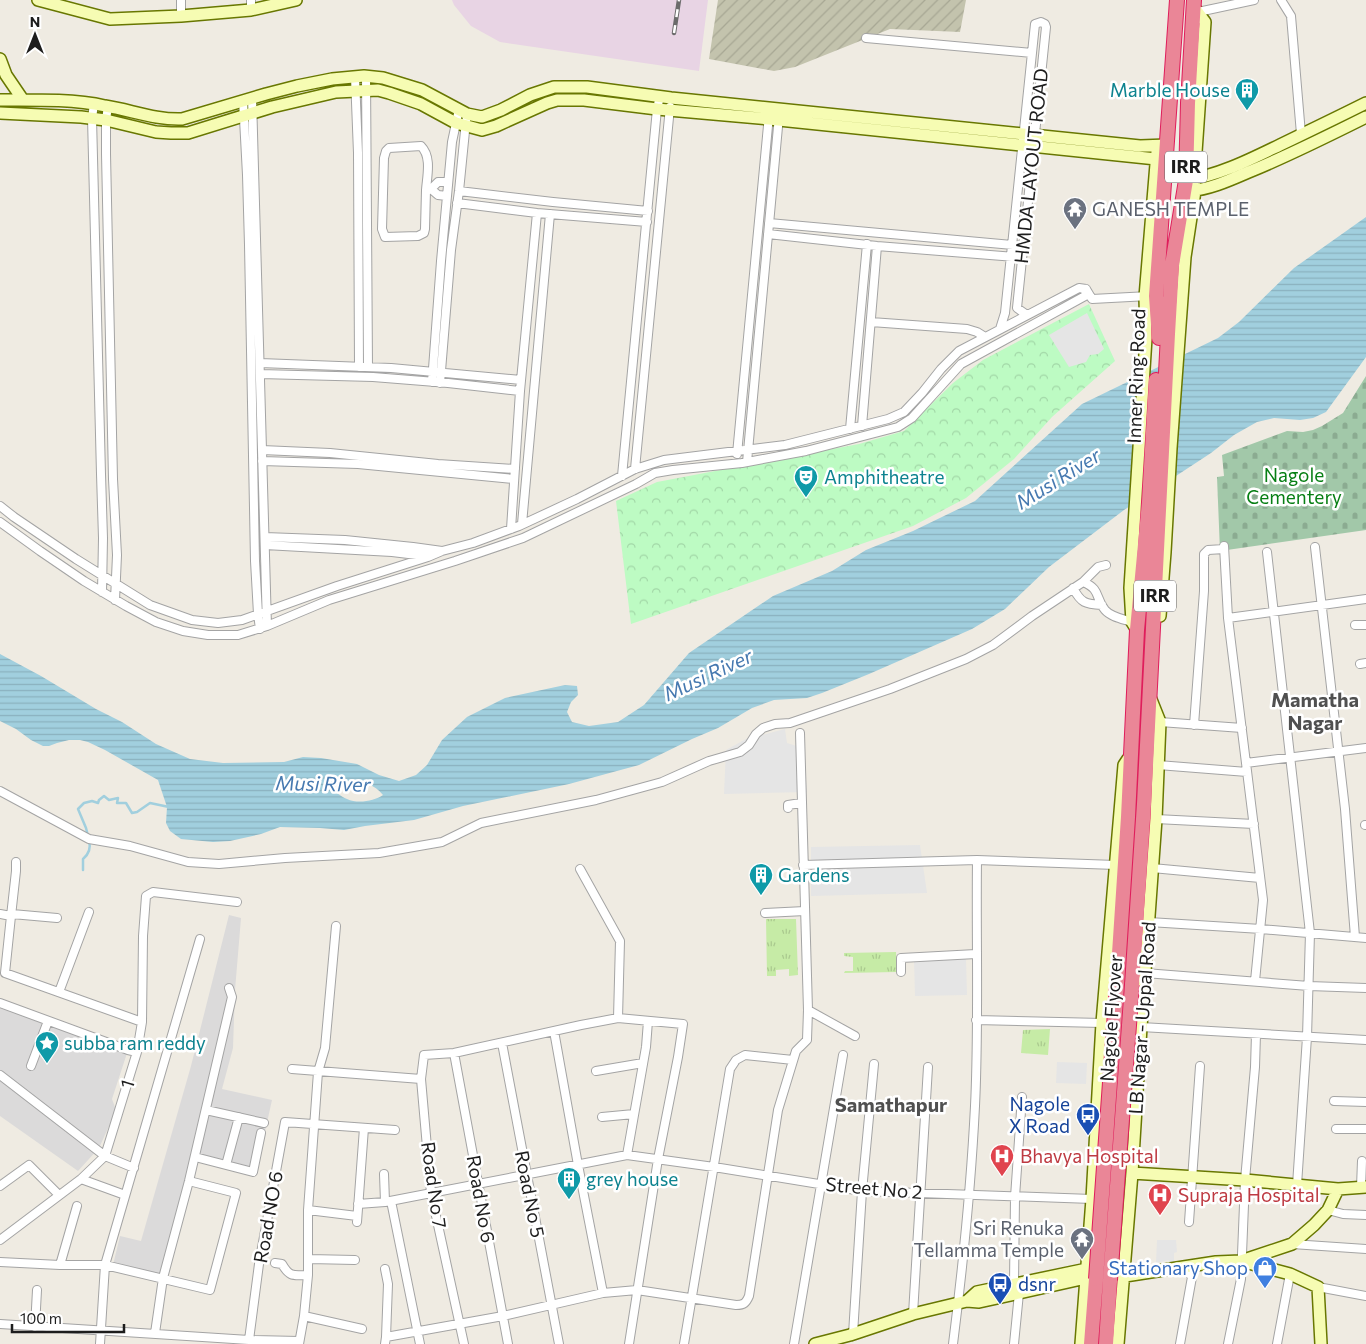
<svg xmlns="http://www.w3.org/2000/svg" width="1366" height="1344" font-family="Commissioner,sans-serif">
<style>
.residential{fill:#dbdada}
.railway{fill:#e8d4e4}
.construction{fill:url(#construction-furrows)}
.grass{fill:url(#grass-tufts)}
.cemetery{fill:url(#cemetery-stones)}
.park{fill:url(#park-crowns)}
.parking{fill:#e5e5e5}
.water{fill:url(#water-rules);fill-rule:evenodd}
.lines{fill:none;stroke-linecap:round;stroke-linejoin:round}
.stream{stroke:#a1cfde;stroke-width:2.5}
.street-casing{stroke:#a4a4a4;stroke-width:10}
.secondary-casing{stroke:#687701;stroke-width:14}
.highway-casing{stroke:#df1d5b;stroke-width:16}
.street{stroke:#fff;stroke-width:8}
.secondary{stroke:#f6fcb3;stroke-width:11}
.highway{stroke:#ea8697;stroke-width:14}
.rail-casing{stroke:#6b6b6b;stroke-width:4.5}
.rail{stroke:#fff;stroke-width:2.5;stroke-dasharray:8;stroke-linecap:butt}
.highway-bridge-casing{stroke:#df1d5b;stroke-width:16;stroke-linecap:butt}
.highway-bridge{stroke:#ea8697;stroke-width:14}
.labels{text-anchor:middle;stroke-width:5;stroke-linejoin:round;paint-order:stroke}
.shield{fill:#fff;stroke:#616161;stroke-width:1}
.shield-label{font-size:18px;font-weight:bold;fill:#1d1d1d}
.culture-label{font-size:19px;fill:#0d838f;stroke:#fff;text-anchor:start}
.street-label{font-size:19px;fill:#1d1d1d;stroke:#fff}
.worship-label{font-size:19px;fill:#5b616d;stroke:#fff;text-anchor:start}
.park-label{font-size:19px;fill:#077f14;stroke:#fff}
.transit-label{font-size:19px;fill:#164399;stroke:#fff;text-anchor:end}
.health-label{font-size:19px;fill:#be3a42;stroke:#fff;text-anchor:start}
.shop-label{font-size:19px;fill:#366cbe;stroke:#fff;text-anchor:end}
.water-label{font-size:20px;font-style:italic;fill:#4679b0;stroke:#fff}
.neighbourhood-label{font-size:20px;font-weight:bold;fill:#505050;stroke:#fff}
</style>
<defs>
<pattern id="construction-furrows" width="10" height="10" patternUnits="userSpaceOnUse" patternTransform="scale(1.25)"><rect width="10" height="10" fill="#c3c3ad"/><path d="M-1 1l2-2M0 10L10 0M9 11l2-2" fill="none" stroke="#a7a794"/></pattern>
<pattern id="grass-tufts" width="24" height="20" patternUnits="userSpaceOnUse" patternTransform="scale(1.25)"><rect width="24" height="20" fill="#c6eba6"/><path d="M3 7l-1-3M5 7V3M7 7l1-3M15 17l-1-3M17 17v-4M19 17l1-3" fill="none" stroke="#aac98e"/></pattern>
<pattern id="cemetery-stones" width="16" height="16" patternUnits="userSpaceOnUse" patternTransform="scale(1.25)"><rect width="16" height="16" fill="#a2c8a9"/><path d="M2 7V4a2 2 0 0 1 4 0v3zM10 15v-3a2 2 0 0 1 4 0v3z" fill="#8bab91"/></pattern>
<pattern id="park-crowns" width="20" height="18" patternUnits="userSpaceOnUse" patternTransform="scale(1.25)"><rect width="20" height="18" fill="#bdfbc3"/><path d="M2 6a3 3 0 1 1 6 0M12 15a3 3 0 1 1 6 0" fill="none" stroke="#a2d7a7"/></pattern>
<pattern id="water-rules" width="6" height="5" patternUnits="userSpaceOnUse" patternTransform="scale(1.25)"><rect width="6" height="5" fill="#a1cfde"/><path d="M0 2.5h6" fill="none" stroke="#8ab1be"/></pattern>
</defs>
<rect width="100%" height="100%" fill="#efebe2"/>
<path class="residential" d="M229,915L241,918L235,990L233,1048L222,1089L272,1100L256,1172L191,1155L161,1276L113,1265L120,1236L141,1241L191,1066Z
M0,1001L129,1047L112,1099L116,1110L110,1124L99,1148L78,1171L0,1116Z"/>
<path class="railway" d="M452,0H708L699,71L500,42L471,26L454,5Z"/>
<path class="construction" d="M718,0H966L960,32L890,29L795,67L774,71L709,59Z"/>
<path class="grass" d="M766,919H796L798,975L789,976V969L776,970V976H767Z
M896,952L897,972L844,973L845,971H853V957L844,956V953Z
M1050,1029L1048,1055L1021,1053L1023,1030Z"/>
<path class="cemetery" d="M1366,376V530L1220,551L1217,477L1224,476L1222,455L1287,431L1303,432L1313,430L1322,426L1343,413Z"/>
<path class="park" d="M1089,304L1115,361L1052,417L1014,459L966,498L913,526L631,624L616,501L657,482L859,444L904,431L953,383L983,360Z"/>
<path class="parking" d="M1087,313L1104,349L1098,354L1090,355L1086,362L1069,367L1049,335Z
M785,729L787,743L803,748L807,792L724,794L726,750L746,739Z
M920,845L927,893L811,896V847Z
M966,959L967,995L915,996L914,960Z
M1057,1062L1087,1063L1086,1084L1056,1083Z
M1157,1240H1176L1177,1252L1174,1253V1262L1170,1263L1169,1260L1156,1263Z"/>
<path class="water" d="M1366,217V357L1326,412L1313,418L1300,420L1274,418L1257,422L1234,435L1211,453L1124,510L1049,567L1005,609L972,629L869,674L822,693L807,698L774,700L752,708L718,728L692,739L639,765L569,784L463,806L414,820L365,826L344,830L320,828L280,827L261,834L230,841L213,842L181,839L170,831L166,823L167,807L158,780L105,750L88,742L80,740H69L57,743L49,746H43L31,740L16,729L0,721V654L41,676L96,709L122,722L156,744L190,759L223,763L284,762L303,757L321,758L357,764L379,775L399,781L416,775L427,765L442,740L467,717L505,698L565,685L577,686L578,695L571,702L567,712L572,722L589,726L618,722L644,705L689,653L773,596L832,571L866,550L913,531L975,501L1082,404L1218,338L1239,322L1294,268ZM350,781C364,782 374,784 383,795C374,801 358,804 347,799C344,798 340,795 337,793L335,786L336,783Z"/>
<g class="lines">
<path class="stream" d="M88,836L86,828L78,809L84,803L92,801L98,803L99,800L104,796L109,800L118,798L117,803H126L132,813L137,812L150,803L169,807
M83,870V859C89,854 91,848 89,841"/>
<g class="street-casing">
<path id="street" d="M181,0V16
M251,0V10
M1281,0L1291,16L1301,134
M1198,12L1254,0
M866,38L1032,53
M366,76L368,367
M355,77L358,153L359,367
M252,98L267,626
M243,100L247,175L249,245L255,561L258,614L260,629
M94,104L92,118L101,474L103,538L102,592
M108,106L106,120V154L113,479L117,555L115,600
M426,190C427,176 432,157 421,146L389,148L386,151L384,158L382,229L385,237L418,236L424,233L425,229L426,190L431,189
M459,191L553,202L648,211
M447,196L438,195L431,189L438,182H448
M457,203L537,213L647,222
M769,223L1023,246
M768,234L877,246L1015,257
M1086,289L1092,299L1149,296
M871,322L967,329L977,332L985,337
M1000,329L1005,313L1035,24L1041,22L1045,24L1046,27L1017,308L1027,315
M260,363L391,368L521,380
M260,374L373,377L448,383L520,391
M432,382L441,261L452,142L459,109
M440,383L451,250L459,191L466,121
M862,426L877,246
M850,429L867,244
M262,450L330,453L438,464L515,469
M737,454L769,115
M262,461L358,464L514,479
M747,462L779,116
M635,469L670,107
M622,476L657,109L660,96
M0,506L14,517L76,559L150,605L192,620L218,623L242,620L337,586L428,557L442,551L473,543L519,526L577,499L635,469L664,460L785,445L888,419L904,412L922,393L941,369L959,351L1079,288L1086,289L1085,296L961,364L912,418L898,427L806,451L742,463L673,470L655,473L636,484L523,538L455,561L329,600L267,626L238,635H208L183,631L156,622L126,606L84,581L40,551L0,522
M522,524L550,214
M511,529L520,391L537,213
M265,537L345,540L413,547L442,551
M265,545L392,552L425,556
M1224,546L1228,618L1263,900L1255,981
M1315,547L1345,809L1355,937
M1267,552L1310,933L1307,1037L1297,1185
M1106,565L1098,567L1083,582C1101,589 1095,598 1105,610C1111,617 1123,619 1132,622
M1073,588C1081,603 1085,604 1102,605
M1228,618L1366,599
M1355,625H1366
M1360,664L1366,663
M1160,722L1242,728
M1194,725L1204,591V554L1208,550L1224,549
M1246,763L1366,748
M1158,765L1247,772
M0,791L89,839L130,846L188,862L219,864L285,858L379,853L442,842L481,823L596,800L662,782L709,761L740,752L749,745L756,734L763,728L775,724L790,723L890,689L966,659L993,645L1032,616L1083,582
M788,808V805L801,803
M1156,819L1254,824
M1365,825H1366
M803,865L977,860L1116,865
M1152,868L1260,878
M580,869L620,941L618,1018
M765,913L805,911
M0,914L11,916L5,973L142,1022L137,1052L105,1156L81,1179L0,1240
M12,914L57,918
M11,916L16,871V862
M1149,922L1261,929L1366,938
M901,972V958L976,954
M1145,973L1309,986L1366,988
M59,992L89,912
M0,1003L128,1050L137,1052
M808,1010L855,1036
M976,1020L1102,1023
M142,1022L143,936L146,896L153,892L237,902
M1141,1027L1366,1040
M554,1031L578,1165L603,1293
M502,1043L559,1344
M454,1053L508,1344
M31,1066L48,1021
M292,1069L421,1079
M596,1071L643,1063
M0,1075L105,1156L134,1168
M1334,1101L1366,1102
M206,1110L264,1123
M602,1117L634,1114
M1336,1129H1366
M627,1155L646,1047L648,1021
M195,1157L253,1172L261,1133
M226,1165L239,1117
M384,1174L385,1202
M81,1179L125,1195
M0,1186L29,1165L59,1195
M1361,1187L1362,1161
M391,1201L420,1344
M358,1204L385,1202L627,1155L714,1167L862,1191L1092,1199
M308,1210L357,1216
M1328,1210L1343,1214L1366,1215
M357,1222L364,1128
M1189,1222L1200,1066
M1292,1244L1366,1249
M309,1259L355,1260
M0,1262L60,1265H105L210,1290L236,1193L189,1181
M275,1263L282,1264C290,1278 294,1275 308,1275
M60,1265L77,1206
M1014,1284L1015,1197L1022,1097
M1318,1287L1366,1296
M913,1314L928,1067
M304,1316L362,1329
M0,1324L249,1340L299,1341
M35,1327L37,1290
M155,1333L163,1278L189,1181L232,997L229,988
M853,1334L862,1191L874,1064
M386,1337L503,1316L603,1293L637,1290L736,1305C744,1305 746,1303 749,1296L778,1110L796,1051L807,1040L808,1010L800,733
M249,1340L259,1264L285,1122L395,1130
M100,1344L105,1265L200,939
M299,1344L304,1316L308,1275V1210L318,1072L325,1048L336,926
M385,1344L386,1337L388,1284L385,1269
M464,1344L431,1193L421,1079L424,1055L454,1053L581,1025L618,1018L683,1024L678,1057L658,1159L629,1344
M684,1344L730,1069L736,1060L745,1055L793,1060
M794,1344L843,1055
M953,1344C963,1265 971,1186 975,1106C979,1025 976,942 977,860
M1014,1344L1019,1293
M1180,1344L1192,1277L1185,1268
M1228,1344L1241,1279L1245,1180L1255,1067L1256,1034
M1277,1344L1290,1274"/>
</g>
<g class="secondary-casing">
<path id="secondary" d="M38,0L110,19L181,16L251,10L296,0
M0,59L6,75L23,100
M0,100C33,100 73,99 105,106C131,110 155,120 182,119L266,94L297,86L332,79L364,76L383,78L422,90L467,114L482,117L501,110L530,95L554,87H587L671,98L1140,146L1167,145
M0,113L81,117L106,120L156,132L171,133H188L272,107L336,92L378,90L389,93L421,104L456,123L482,130L496,126L547,103L557,100H584L657,109L769,119L1166,160
M1186,168L1196,152L1205,22L1193,6
M1187,180C1220,175 1251,159 1280,145C1309,131 1338,117 1366,103
M1189,191C1211,189 1230,180 1251,171C1290,155 1328,136 1366,117
M1160,616L1165,552L1171,448L1185,257L1195,191L1194,179
M1137,630L1132,622L1130,588L1146,338L1145,297L1157,152
M1132,1173L1245,1180L1338,1189L1366,1187
M1241,1261L1292,1244L1314,1225L1328,1210L1338,1189
M1125,1276L1216,1262L1241,1261L1290,1274L1318,1287L1321,1344
M967,1301L977,1292L1087,1269
M815,1344L850,1335L913,1314L967,1301L979,1302L1086,1278
M1081,1344L1092,1199L1102,1023L1124,765L1128,759
M1118,1344L1132,1173L1141,1027L1156,819L1160,722L1150,697"/>
</g>
<g class="highway-casing">
<path id="highway" d="M1159,338L1156,296L1177,0
M1117,984L1128,817L1137,630L1149,502L1156,380
M1132,985L1144,804L1168,334L1172,265L1186,180L1188,103L1194,0
M1091,1344L1096,1279
M1106,1344L1110,1280"/>
</g>
<use href="#street" class="street"/>
<use href="#secondary" class="secondary"/>
<use href="#highway" class="highway"/>
<g class="rail-casing">
<path id="rail" d="M674,33L679,0"/>
</g>
<use href="#rail" class="rail"/>
<g class="highway-bridge-casing">
<path id="highway-bridge" d="M1096,1279L1117,984
M1110,1280L1132,985"/>
</g>
<use href="#highway-bridge" class="highway-bridge"/>
</g>
<defs>
<g id="building-pin" transform="scale(1.25)"><path d="M0 17L-7.5 6A9.5 9.5 0 1 1 7.5 6Z" fill="#0f9aa8" stroke="#fff"/><path d="M-4-6H4V6H1V3H-1V6H-4ZM-2.5-4.3h1.7v1.8h-1.7ZM.8-4.3h1.7v1.8H.8ZM-2.5-1h1.7V.8h-1.7ZM.8-1h1.7V.8H.8Z" fill="#fff"/></g>
<g id="temple-pin" transform="scale(1.25)"><path d="M0 17L-7.5 6A9.5 9.5 0 1 1 7.5 6Z" fill="#6b7280" stroke="#fff"/><path d="M0-6L5-2H3V0L6.5 2.5H4V6H1.5V3h-3V6H-4V2.5H-6.5L-3 0V-2H-5Z" fill="#fff"/></g>
<g id="theatre-pin" transform="scale(1.25)"><path d="M0 17L-7.5 6A9.5 9.5 0 1 1 7.5 6Z" fill="#0f9aa8" stroke="#fff"/><path d="M-5-5.5Q0-4 5-5.5V0Q5 5 0 6Q-5 5-5 0ZM-3.3-2.5H-1v1.5H-3.3ZM1-2.5H3.3v1.5H1ZM-2.8 1Q0 5.5 2.8 1Z" fill="#fff"/></g>
<g id="sight-pin" transform="scale(1.25)"><path d="M0 17L-7.5 6A9.5 9.5 0 1 1 7.5 6Z" fill="#0f9aa8" stroke="#fff"/><path d="M0-6L1.8-2.2L6-1.7L2.9 1.2L3.7 5.4L0 3.3L-3.7 5.4L-2.9 1.2L-6-1.7L-1.8-2.2Z" fill="#fff"/></g>
<g id="bus-pin" transform="scale(1.25)"><path d="M0 17L-7.5 6A9.5 9.5 0 1 1 7.5 6Z" fill="#1a4fb4" stroke="#fff"/><path d="M-5-6H5V4H4V6H2V4H-2V6H-4V4H-5ZM-3.5-4V0h7V-4ZM-3.5 1.2v1.5H-2V1.2ZM2 1.2v1.5H3.5V1.2Z" fill="#fff"/></g>
<g id="hospital-pin" transform="scale(1.25)"><path d="M0 17L-7.5 6A9.5 9.5 0 1 1 7.5 6Z" fill="#e0444e" stroke="#fff"/><path d="M-5-5h3v3.5h4V-5h3V5h-3V1.5h-4V5h-3Z" fill="#fff"/></g>
<g id="shop-pin" transform="scale(1.25)"><path d="M0 17L-7.5 6A9.5 9.5 0 1 1 7.5 6Z" fill="#3f7fe0" stroke="#fff"/><path d="M-5-2.5h2.3a2.7 3.5 0 0 1 5.4 0H5L5.5 6h-11ZM-1.5-2.5h3a1.5 2.3 0 0 0-3 0Z" fill="#fff"/></g>
</defs>
<g fill-rule="evenodd">
<use href="#building-pin" x="1247" y="90"/>
<use href="#temple-pin" x="1075" y="209"/>
<use href="#theatre-pin" x="806" y="477"/>
<use href="#building-pin" x="761" y="875"/>
<use href="#sight-pin" x="47" y="1043"/>
<use href="#bus-pin" x="1088" y="1115"/>
<use href="#hospital-pin" x="1002" y="1156"/>
<use href="#building-pin" x="569" y="1179"/>
<use href="#hospital-pin" x="1160" y="1195"/>
<use href="#temple-pin" x="1082" y="1239"/>
<use href="#shop-pin" x="1265" y="1268"/>
<use href="#bus-pin" x="1000" y="1284"/>
</g>
<g class="labels">
<g class="shield">
<rect x="1165" y="151.5" width="42" height="31" rx="4"/>
<rect x="1134" y="580.5" width="42" height="31" rx="4"/>
</g>
<g class="shield-label">
<text x="1186" y="173">IRR</text>
<text x="1155" y="602">IRR</text>
</g>
<g class="culture-label">
<text x="1230" y="97" text-anchor="end">Marble House</text>
<text x="824" y="484">Amphitheatre</text>
<text x="778" y="882">Gardens</text>
<text x="64" y="1050">subba ram reddy</text>
<text x="586" y="1186">grey house</text>
</g>
<g class="street-label">
<text transform="translate(1031 166) rotate(-84)" y="7">HMDA LAYOUT ROAD</text>
<text transform="translate(1136 376) rotate(-88)" y="7">Inner Ring Road</text>
<text transform="translate(1111 1018) rotate(-86)" y="7">Nagole Flyover</text>
<text transform="translate(1142 1018) rotate(-86)" y="7">LB Nagar - Uppal Road</text>
<text transform="translate(127 1084) rotate(-73)" y="7">1</text>
<text transform="translate(434 1185) rotate(82)" y="7">Road No 7</text>
<text transform="translate(874 1188) rotate(5)" y="7">Street No 2</text>
<text transform="translate(530 1194) rotate(79)" y="7">Road No 5</text>
<text transform="translate(481 1199) rotate(80)" y="7">Road No 6</text>
<text transform="translate(268 1217) rotate(-80)" y="7">Road NO 6</text>
</g>
<g class="worship-label">
<text x="1092" y="216">GANESH TEMPLE</text>
<text x="1064" y="1235" text-anchor="end">Sri Renuka<tspan x="1064" dy="22">Tellamma Temple</tspan></text>
</g>
<g class="park-label">
<text x="1294" y="482">Nagole<tspan x="1294" dy="22">Cementery</tspan></text>
</g>
<g class="transit-label">
<text x="1070" y="1111">Nagole<tspan x="1070" dy="22">X Road</tspan></text>
<text x="1018" y="1291" text-anchor="start">dsnr</text>
</g>
<g class="health-label">
<text x="1020" y="1163">Bhavya Hospital</text>
<text x="1178" y="1202">Supraja Hospital</text>
</g>
<g class="shop-label">
<text x="1248" y="1275">Stationary Shop</text>
</g>
<g class="water-label">
<text transform="translate(1058 479) rotate(-32)" y="7">Musi River</text>
<text transform="translate(708 675) rotate(-25)" y="7">Musi River</text>
<text transform="translate(323 784) rotate(1)" y="7">Musi River</text>
</g>
<g class="neighbourhood-label">
<text x="1315" y="707">Mamatha<tspan x="1315" dy="23">Nagar</tspan></text>
<text x="891" y="1112">Samathapur</text>
</g>
</g>
<g transform="translate(35 35)" stroke="#ffffff" stroke-width="4" paint-order="stroke">
<path d="M0-4L9 19L0 12L-9 19Z" fill="#1d1d1d"/>
<text y="-8" font-size="14" font-weight="bold" text-anchor="middle" fill="#1d1d1d">N</text>
</g>
<path d="M12 1324v8h112v-8" fill="none" stroke="#1d1d1d" stroke-width="2.5"/>
<text x="20" y="1324" font-size="15" fill="#1d1d1d" stroke="#ffffff" stroke-width="4" paint-order="stroke">100 m</text>
</svg>
